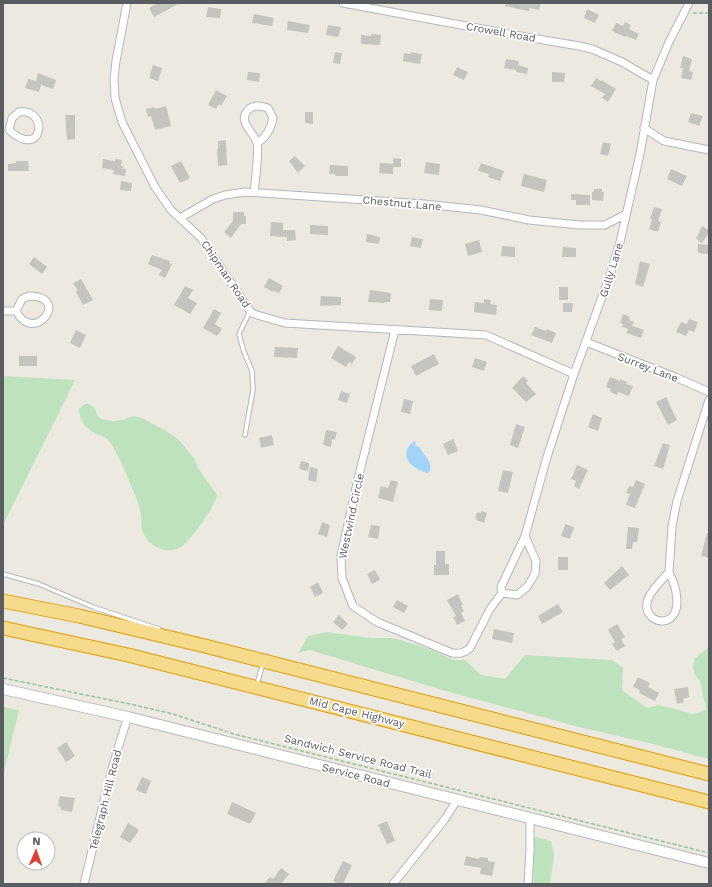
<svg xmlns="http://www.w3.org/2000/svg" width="712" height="887" font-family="'Work Sans',sans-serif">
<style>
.green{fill:#bee2be}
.water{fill:#a2d4fa}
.building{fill:#c6c4be}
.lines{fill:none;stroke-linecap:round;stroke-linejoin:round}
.lane-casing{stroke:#b3b7bb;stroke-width:5.5}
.street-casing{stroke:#b3b7bb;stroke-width:9}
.secondary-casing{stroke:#b4b8bd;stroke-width:12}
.highway-casing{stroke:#e19d0b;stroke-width:15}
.path{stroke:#96c1a2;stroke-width:1.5;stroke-dasharray:4 2;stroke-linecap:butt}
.lane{stroke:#fff;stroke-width:3.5}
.street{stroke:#fff;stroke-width:7}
.secondary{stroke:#fff;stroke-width:10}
.highway{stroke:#f7db8c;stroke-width:13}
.labels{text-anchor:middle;stroke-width:3.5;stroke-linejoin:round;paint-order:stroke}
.street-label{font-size:11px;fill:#595d61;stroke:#fff}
</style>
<rect width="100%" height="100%" fill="#ece9e1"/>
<path class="green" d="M3,376L75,380L3,525Z
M85,404H89L95,408L97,415L101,419L113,421L122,420L134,416L144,419L166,431L178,439L194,458L198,468L217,495C213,510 196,532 186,543C171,558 148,548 142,530C141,526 142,521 141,518C141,512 139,505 137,500C129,480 121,459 110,442C107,437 102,437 97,434C86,429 79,421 79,409Z
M327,632L371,638H390L397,639L432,650L453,660H465L481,675L505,679L525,655L612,660L623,668L622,690L647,708L659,705L693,714L706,710L700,681L695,675L693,667L694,659L709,647V759L653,744L575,726L442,690L310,650L298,653L308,636Z
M3,707L19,710L3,776Z
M528,835L551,841L554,855L550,884H532L534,881L533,856Z"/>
<path class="water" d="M414,441L416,442L415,446L420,447C423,456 433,460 430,471L428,473C411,469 397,455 414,441Z"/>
<path class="building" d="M158,3H180L154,17L149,8Z
M506,3H541L539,10L530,8L529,11L505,6Z
M208,7L221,9L220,18L206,17Z
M587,9L599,15L595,23L584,18Z
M254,14L274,18L272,26L252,23Z
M288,21L310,25L308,33L287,30Z
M625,22L631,25L629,29L639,34L636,40L626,36L625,37L612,31L616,23L623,26Z
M328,25L341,27L338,37L326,35Z
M371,34L381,35L380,45L361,44V35L371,36Z
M335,52L342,53L340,64L333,63Z
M411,52L422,54L420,64L403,61L404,53L410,54Z
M683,56L692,59L689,71L693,72L691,80L681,78L683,68H680Z
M506,59L519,61L518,65L528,68L527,74L516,72V70L504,68Z
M153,65L162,68L158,81L149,78Z
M457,67L468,72L464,80L453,75Z
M248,72L260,73L259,82L247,80Z
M552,72L565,73L564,82H552Z
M38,73L56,80L53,89L41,85L39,92L25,88L28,79L36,81Z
M596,78L601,81V80L616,89L608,102L602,98L605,94L591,86Z
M216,90L227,96L221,106L219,104L216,109L208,105Z
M166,106L171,126L155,130L151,116L148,117L146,109L154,107L155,109Z
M305,112H313V124L305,123Z
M691,113L703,116L699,126L688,122Z
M65,115H75V139L67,140Z
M226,140L227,165L218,166L217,149H218V141Z
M603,142L611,144L608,156L600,154Z
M295,156L305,166L298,173L289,161Z
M393,158L401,159V167H393V174L379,173L380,163L393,164Z
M103,159L115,161V159L122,160L121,166H123V169H126L125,176L113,174L114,170L102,168Z
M16,161H28L29,171H8V164L16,163Z
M181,161L190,178L180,183L171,166Z
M426,162L440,164L439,175L424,173Z
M481,163L504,171L500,181L488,177L489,174L478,171Z
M330,165L348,166V176H335V174H329Z
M671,169L687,176L682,186L667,179Z
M524,174L547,180L544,192L521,186Z
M121,181L132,183L131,191L120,190Z
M594,189H602V192H604L603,201L592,200V192H594Z
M571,194L590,195V205H576V200H571Z
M654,207L662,209L658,221L661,222L658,232L649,229L652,220L650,219Z
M233,212H244V216H246V224H241L231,238L224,232L233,221Z
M271,222L283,223V230H295L296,240L287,241V237L270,236Z
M310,225L328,226V235L310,234Z
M702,226L709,230V233L702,243L696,239Z
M367,234L380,237L379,244L366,242Z
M412,237L423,239L421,248L410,246Z
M479,240L482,252L468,256L465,244Z
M698,244L708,245V254L698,253Z
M502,246L515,247V257L501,256Z
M563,247L576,248V257H562Z
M152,255L170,261L169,263L172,264L165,278L159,275L162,270L148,264Z
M34,257L47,267L42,274L29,264Z
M640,261L650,264L643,287L635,284Z
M269,278L283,286L279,293L274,291L273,292L264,287Z
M81,279L93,300L83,305L76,292L78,291L73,283Z
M185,286L193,290L188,298L197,303L190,314L174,305Z
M559,287H568V300H559Z
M370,290L391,293L390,302H385V303L368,302Z
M321,296L341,297V305L320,306Z
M430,299L443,300L442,311L429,310Z
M484,299L491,300L490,304L497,305L496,315L474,312L475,302L484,303Z
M563,303H573L572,312H563Z
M214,309L221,313L215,324L222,329L217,336L203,328Z
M623,314L630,317L629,320L634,322L632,326L644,330L641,338L626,333L628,329L622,327L623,324L620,323Z
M689,319L698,322L694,332L689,330L686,336L676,332L681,322L687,324Z
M535,327L546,331L547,329L556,333L552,343L531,335Z
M76,330L86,335L80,348L70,343Z
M338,346L356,357L352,364L349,362L346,367L331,358Z
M275,347L298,348L297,358L274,357Z
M434,354L439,364L416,376L411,366Z
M19,356H37V366H19Z
M475,358L487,362L484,371L472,367Z
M523,376L528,381L526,383L536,394L526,402L512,388Z
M610,377L620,381V379L627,382L626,384L633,386L629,396L618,392L617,395L610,392L611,389L606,387Z
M341,391L350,394L347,403L338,400Z
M666,397L677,420L668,425L656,402Z
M404,399L413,401L410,414L401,412Z
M593,414L602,418L598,431L588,427Z
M516,424L525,427L518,448L510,445Z
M326,430L337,432L335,440L332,439L331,447L323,445Z
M272,435L274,445L261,448L259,438Z
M453,439L458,451L448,455L443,444Z
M663,443L670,445L663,469L654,466Z
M301,461L309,463L308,471L299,469Z
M577,465L588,470L579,489L574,486L576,481L571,479Z
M310,467L318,469L316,482L308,480Z
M503,470L513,472L508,493L498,491Z
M391,480L398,482L393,502L378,498L381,486L388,488Z
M636,480L645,484L635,508L626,505L630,494L626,493L629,486L633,487Z
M481,511L487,513L484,523L476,520L477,518H475L477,512L481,513Z
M322,522L330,525L327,537L318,534Z
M565,524L574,527L570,539L561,536Z
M371,525L380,526L378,539L368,537Z
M628,527L639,528L637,542H633L632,549H626Z
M707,533H709V558L701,556Z
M436,551H445V564H449V575H434V565H436Z
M558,557H568V570H558Z
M622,566L629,575L610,590L604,583Z
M375,570L380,580L372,584L367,574Z
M318,582L323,593L315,597L310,587Z
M458,594L463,605H461L464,611L461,613L465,621L457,625L453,617L456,616L447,600Z
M397,600L408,606L404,613L393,607Z
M558,604L563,612L542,624L538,616Z
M339,615L348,624L342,630L333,622Z
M617,624L625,637L621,639L625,646L617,651L612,644L615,642L608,630Z
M494,629L514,633L512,643L492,639Z
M638,677L650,683L648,687L659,693L655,701L639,693L640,690L633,687Z
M688,687L689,697L683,699L684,702L677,704L674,689Z
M66,742L75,756L66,762L57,748Z
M142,777L151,781L146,794L136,790Z
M60,796L75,798L72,812L61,810V807L58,806Z
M232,802L256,813L250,824L227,814Z
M387,821L395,841L387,844L378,825Z
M128,823L139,830L130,843L120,837Z
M466,856L479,859L480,857L488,858V861L495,862L492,876L480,874L481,868L464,865Z
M343,861L352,865L343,884H340L333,881Z
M281,868L289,874L281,884H264L270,877L273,879Z"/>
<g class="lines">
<g class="lane-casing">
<path id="lane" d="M245,435L253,390L252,371L244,352L239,334L250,311
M3,574L39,584L93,607L159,629
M257,684L263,663"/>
</g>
<g class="street-casing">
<path id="street" d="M127,3L116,61L114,79L115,98L122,122L155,187L164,200L171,210L201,238L250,311L254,314L285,323L486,335L574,374
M343,3L520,36L579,46L592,49L622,62L653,80
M19,112C50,108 43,161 9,130L12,118Z
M644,128L664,141L709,150
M254,192C255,184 259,148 257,143C254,132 237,122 248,110C254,104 261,106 268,108L273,118C271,129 267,137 257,143
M180,218L213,199L225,195L245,192L424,204L481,210L529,220L579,225H605L626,214
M29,296C72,296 34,346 16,311L22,299Z
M3,311H16
M395,330L358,479L341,556L342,578L353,606L377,622L452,653C460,654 464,653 470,648L490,609L502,593
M586,342L675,377L709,392
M525,536L501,587L502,593L517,595L527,587L535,574L536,561L525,536L547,457L574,374L611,272L620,242L640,154L653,80L669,42L689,3
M669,572L672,526L677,501L709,400
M669,572C672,579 675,585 676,592C684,634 639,625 648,599C652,589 662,580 669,572Z
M84,884C98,828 109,772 128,717
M393,884L445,819L457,800
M528,884L530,850V818"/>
</g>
<g class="secondary-casing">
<path id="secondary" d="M3,689L128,717L709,863"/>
</g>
<g class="highway-casing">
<path id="highway" d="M3,601L79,616L205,646L709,774
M3,628L128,655L709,802"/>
</g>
<path class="path" d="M693,13H709
M3,678L130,704L173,714L234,734L709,853"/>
<use href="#lane" class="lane"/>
<use href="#street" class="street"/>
<use href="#secondary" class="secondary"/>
<use href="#highway" class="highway"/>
</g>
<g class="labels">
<g class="street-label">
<text transform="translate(501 32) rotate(10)" y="4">Crowell Road</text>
<text transform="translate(402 203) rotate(5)" y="4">Chestnut Lane</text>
<text transform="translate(611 270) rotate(-73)" y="4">Gully Lane</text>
<text transform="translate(226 274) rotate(56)" y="4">Chipman Road</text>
<text transform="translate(648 367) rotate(21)" y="4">Surrey Lane</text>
<text transform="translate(351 516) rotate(-78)" y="4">Westwind Circle</text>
<text transform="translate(357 712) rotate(14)" y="4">Mid Cape Highway</text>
<text transform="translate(358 756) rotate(14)" y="4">Sandwich Service Road Trail</text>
<text transform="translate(356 775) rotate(14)" y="4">Service Road</text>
<text transform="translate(105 800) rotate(-76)" y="4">Telegraph Hill Road</text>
</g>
</g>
<rect width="712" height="887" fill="none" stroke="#595d61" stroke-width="8"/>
<g transform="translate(36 851) rotate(2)"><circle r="19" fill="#ffffff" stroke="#bdbec0"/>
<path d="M0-3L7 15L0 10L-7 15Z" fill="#e03f33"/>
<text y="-6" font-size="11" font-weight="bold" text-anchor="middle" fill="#595d61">N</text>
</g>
</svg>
